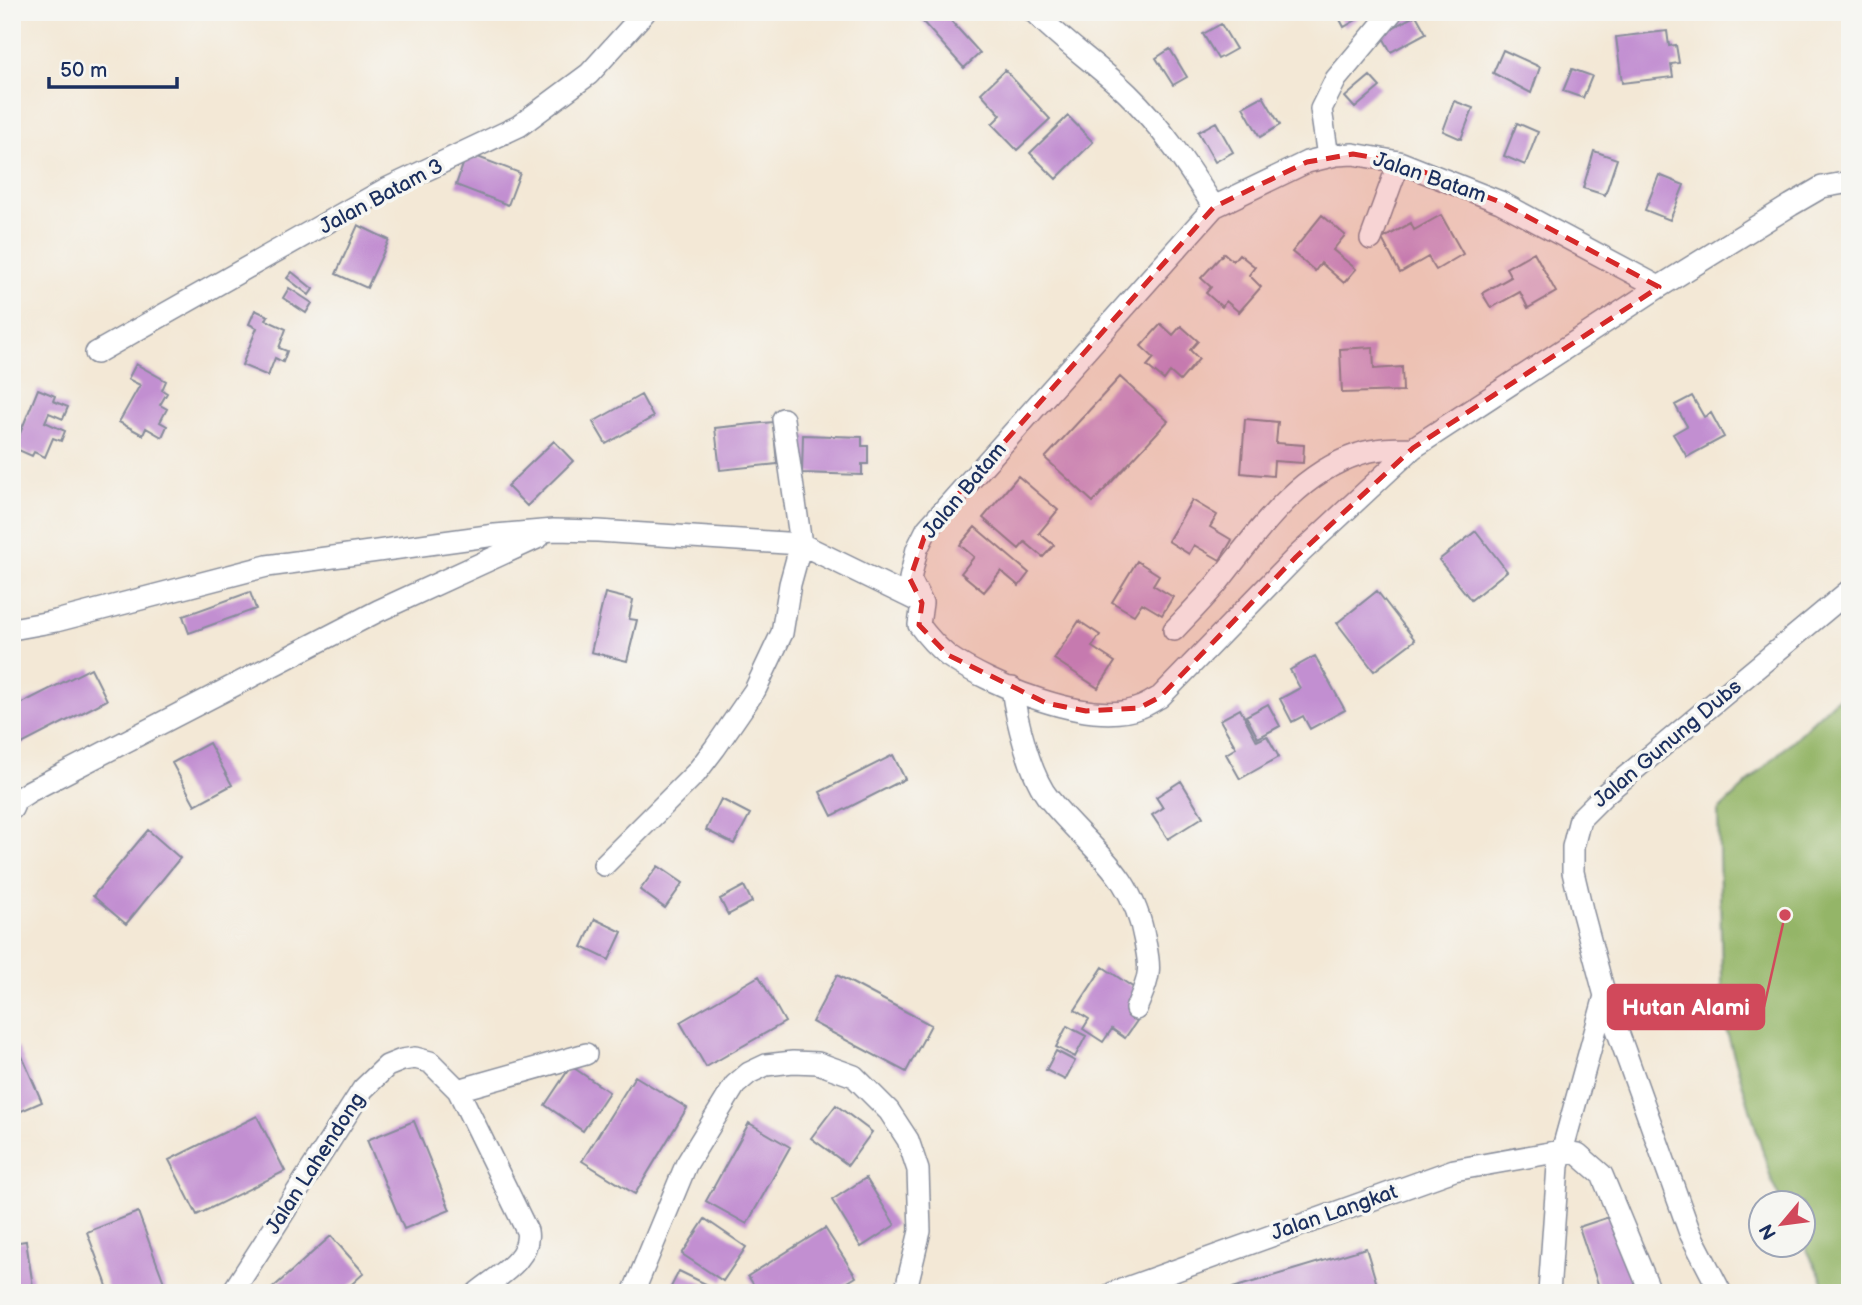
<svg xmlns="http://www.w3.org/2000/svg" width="1862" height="1305" font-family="'Balsamiq Sans',sans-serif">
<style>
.forest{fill:#94b568;stroke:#587263;stroke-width:2}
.building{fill:#c28fd1}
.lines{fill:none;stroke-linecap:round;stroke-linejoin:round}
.minor-casing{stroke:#878c9a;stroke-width:24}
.minor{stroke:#fff;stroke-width:21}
.marked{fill:#d62828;fill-opacity:0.2;stroke:#d62828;stroke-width:5;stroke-dasharray:14 9;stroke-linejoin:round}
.labels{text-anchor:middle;stroke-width:7;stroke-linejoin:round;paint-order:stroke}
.street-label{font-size:21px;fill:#1b2f5e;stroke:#f6f6f2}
.leader{fill:none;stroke:#d1495b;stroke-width:2.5}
.callout-dot{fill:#d1495b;stroke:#f6f6f2;stroke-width:2.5}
.callout{fill:#d1495b;stroke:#d1495b;stroke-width:2.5}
.callout-label{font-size:23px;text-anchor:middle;font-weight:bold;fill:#fff}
</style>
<rect width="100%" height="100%" fill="#f6f6f2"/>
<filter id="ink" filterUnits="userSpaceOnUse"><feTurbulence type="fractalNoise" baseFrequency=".0143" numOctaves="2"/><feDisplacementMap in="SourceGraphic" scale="14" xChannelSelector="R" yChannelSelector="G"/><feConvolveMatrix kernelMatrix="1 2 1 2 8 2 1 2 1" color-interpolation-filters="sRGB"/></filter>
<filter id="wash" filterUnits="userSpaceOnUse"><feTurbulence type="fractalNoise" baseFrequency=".00686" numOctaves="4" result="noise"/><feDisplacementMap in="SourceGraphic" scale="28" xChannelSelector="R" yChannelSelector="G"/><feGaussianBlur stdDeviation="1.57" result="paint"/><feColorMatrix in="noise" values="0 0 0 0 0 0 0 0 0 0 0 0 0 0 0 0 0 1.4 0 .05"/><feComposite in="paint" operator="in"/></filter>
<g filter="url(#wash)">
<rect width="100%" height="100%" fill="#f3e8d6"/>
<path class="forest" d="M1850,690V1293H1829L1803,1242L1802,1204L1782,1203L1773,1185L1723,1019L1718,811L1833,702Z"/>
<g id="blocks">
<path class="building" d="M914,12H943L980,53L964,68Z
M1336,12H1354L1358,19L1344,27Z
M1416,15L1426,33L1391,52L1381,34Z
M1221,24L1236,49L1218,59L1203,34Z
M1667,31L1669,46L1676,45L1679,63L1671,64L1673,77L1622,83L1616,37Z
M1170,49L1187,77L1173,85L1156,58Z
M1503,50L1540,67L1531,93L1493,73Z
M1572,69L1592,76L1583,98L1563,91Z
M1005,70L1050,119L1017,150L992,124L1001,115L981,93Z
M1370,76L1380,87L1355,108L1345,97Z
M1263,96L1280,125L1260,137L1243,107Z
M1454,101L1473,108L1461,139L1443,131Z
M1068,116L1093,142L1056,179L1030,153Z
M1216,122L1233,152L1215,162L1198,132Z
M1517,123L1538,132L1525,165L1504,156Z
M1594,151L1617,159L1605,195L1583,188Z
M467,153L520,173L508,205L456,185Z
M1659,175L1684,185L1670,220L1645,210Z
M1322,215L1345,235L1333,250L1356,269L1344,283L1321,263L1315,271L1292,252Z
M1441,215L1463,254L1436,270L1428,257L1400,273L1382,239L1411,223L1414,230Z
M358,225L389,240L367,288L336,274Z
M1534,252L1556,292L1528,308L1520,292L1491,308L1482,293L1511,277L1506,268Z
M1224,253L1233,261L1239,254L1255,267L1249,275L1261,287L1239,312L1226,301L1222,307L1206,293L1211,287L1201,278Z
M292,272L313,289L309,295L287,278Z
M289,288L312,303L306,313L283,298Z
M255,310L268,316L266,320L286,329L279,348L287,351L283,362L275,358L268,376L242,365L257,328L249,324Z
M1161,324L1173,335L1181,326L1198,341L1190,350L1199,359L1180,381L1170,372L1164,380L1147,366L1154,358L1141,346Z
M1373,347L1374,369L1402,367L1403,391L1342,393L1340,349Z
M136,364L166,381L162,390L167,393L160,405L167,409L160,422L167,426L162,437L146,428L143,435L119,422L140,385L128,379Z
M1120,377L1168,421L1093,502L1045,458Z
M38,389L55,396L53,401L68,407L63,419L49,413L45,422L65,431L61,441L53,438L45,457L34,452L32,456L14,448Z
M641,395L653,417L606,444L593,422Z
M1692,396L1704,417L1711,413L1724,437L1687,457L1673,434L1687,426L1675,405Z
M1245,419L1278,422L1276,443L1304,445L1303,463L1274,461L1273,476L1241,473Z
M773,422L777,464L720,470L715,428Z
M803,435L862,437V446H868V464H862V475L802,473Z
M554,441L573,461L527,506L507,486Z
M1018,476L1058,510L1039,533L1054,545L1043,557L1025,542L1019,549L983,518Z
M1192,500L1217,515L1210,527L1232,540L1220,560L1194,545L1189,554L1168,541Z
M975,527L1029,573L1019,586L1001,571L984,592L961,573L974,557L960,545Z
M1476,531L1507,571L1471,600L1439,560Z
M1137,561L1159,575L1153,585L1173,597L1162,615L1142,603L1134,615L1112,602Z
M1377,591L1415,640L1374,671L1337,623Z
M250,592L256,609L189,633L183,616Z
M605,593L633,600L629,619L637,620L627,661L591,652Z
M1079,621L1100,635L1092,647L1115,662L1098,688L1054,659Z
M1315,656L1345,710L1310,729L1303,716L1292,722L1280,699L1300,688L1290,670Z
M91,668L107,700L18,746L12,735V708Z
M1268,704L1280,726L1258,738L1246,716Z
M1240,709L1257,741L1267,736L1279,757L1240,779L1226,754L1236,748L1220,720Z
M209,743L232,785L195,805L172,763Z
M893,755L905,779L832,816L820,792Z
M1181,781L1203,817L1168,839L1152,815L1163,808L1156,797Z
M721,799L750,814L734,844L706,830Z
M148,830L180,858L126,924L93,896Z
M658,866L683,883L665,908L640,890Z
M744,886L752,902L728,915L720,899Z
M595,919L622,932L609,960L582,947Z
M1103,967L1137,990L1141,1015L1125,1038L1112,1029L1103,1042L1083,1029L1089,1019L1075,1010Z
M837,975L931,1025L906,1072L812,1022Z
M759,976L785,1022L706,1067L680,1022Z
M1067,1026L1086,1036L1075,1057L1056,1047Z
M18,1047L42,1102L12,1115V1050Z
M1056,1051L1075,1061L1065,1080L1046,1070Z
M571,1066L609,1092L583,1131L545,1105Z
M635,1076L687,1108L635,1194L582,1161Z
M836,1105L872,1132L848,1165L811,1138Z
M257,1116L285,1171L197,1215L169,1160Z
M414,1121L450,1210L404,1229L367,1140Z
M749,1123L790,1147L747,1224L706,1201Z
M866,1178L895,1225L861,1247L832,1200Z
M138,1212L156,1261L168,1293H109L105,1280L87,1232Z
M1615,1215L1641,1293H1601L1579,1227Z
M705,1219L746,1247L723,1281L682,1254Z
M825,1228L856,1277L830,1293H759L748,1276Z
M331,1236L364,1273L342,1293H267Z
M26,1241L34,1293H12V1243Z
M1366,1248L1378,1288L1363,1293H1235L1233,1288Z
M679,1271L724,1293H668Z"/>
</g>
</g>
<g filter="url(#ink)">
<use href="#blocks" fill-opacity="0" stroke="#878c9a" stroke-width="2"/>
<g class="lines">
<g class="minor-casing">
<path id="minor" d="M1034,12C1063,42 1098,65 1128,94C1163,128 1188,167 1214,207
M1328,157L1321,109L1336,79L1392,12
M1371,239L1399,162
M1659,287L1500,202L1399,162L1353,154L1336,155L1307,162L1214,207L927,529L917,549L910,579L922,603L919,625C927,636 937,647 948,656C990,685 1091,728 1141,707C1147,705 1154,700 1160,697L1296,557L1413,448L1659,287L1791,205L1822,187L1850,182
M96,353L386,189L519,126L589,74L645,12
M12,629L56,621L267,566L495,535L554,530L598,531L801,544L922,603
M1174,630C1189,614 1204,599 1218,582C1258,532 1295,475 1359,454C1376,448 1395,448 1413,448
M1012,688C1016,718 1030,776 1049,799C1090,850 1133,871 1145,942C1147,952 1150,964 1148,974C1147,985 1140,998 1136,1009
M12,809L16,800L30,791L378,611L539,537
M604,865L696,773L715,748L755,690L782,633L790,584L801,544L783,419
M458,1090L586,1054
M232,1293L363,1089L387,1066L402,1060L415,1058L430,1062L458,1090L527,1231C532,1259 496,1277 477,1293
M633,1293L686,1165L735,1085L749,1073L766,1065L793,1062L818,1063L854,1076L889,1111L908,1140L918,1170L920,1231L905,1293
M1113,1293L1454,1170L1561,1151L1578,1154L1602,1175L1651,1293
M1549,1293L1558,1166L1605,996
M1721,1293L1690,1233L1605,996L1582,910L1573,872V847L1580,819L1605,794L1850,590"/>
</g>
<use href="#minor" class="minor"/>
</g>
</g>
<path class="marked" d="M1353,154L1399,162L1500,202L1659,287L1413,448L1296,557L1160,697L1139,708L1086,711L1046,703L948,655L919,625L922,603L910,579L927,529L1214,207L1307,162Z"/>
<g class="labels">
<g class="street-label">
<text transform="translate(1430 177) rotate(19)" y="7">Jalan Batam</text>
<text transform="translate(381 196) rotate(-28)" y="7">Jalan Batam 3</text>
<text transform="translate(964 490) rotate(-50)" y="7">Jalan Batam</text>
<text transform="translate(1667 743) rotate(-40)" y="7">Jalan Gunung Dubs</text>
<text transform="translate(315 1163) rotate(-57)" y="7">Jalan Lahendong</text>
<text transform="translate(1334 1212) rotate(-19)" y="7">Jalan Langkat</text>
</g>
</g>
<path class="leader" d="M1785 915L1764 1007"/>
<circle class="callout-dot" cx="1785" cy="915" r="7"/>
<rect class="callout" x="1608" y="985" width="156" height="44" rx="7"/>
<g class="callout-label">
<text x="1686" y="1015">Hutan Alami</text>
</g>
<rect width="1862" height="1305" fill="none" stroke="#f6f6f2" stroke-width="42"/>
<g transform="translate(1782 1224) rotate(241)"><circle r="33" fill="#f6f6f2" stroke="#9ea6b7" stroke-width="2"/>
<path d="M0-5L12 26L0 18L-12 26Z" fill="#d1495b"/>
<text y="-10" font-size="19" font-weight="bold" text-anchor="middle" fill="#1b2f5e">N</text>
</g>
<path d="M49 77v10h128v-10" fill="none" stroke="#1b2f5e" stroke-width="3.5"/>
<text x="60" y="77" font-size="21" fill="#1b2f5e" stroke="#f6f6f2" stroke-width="5" paint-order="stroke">50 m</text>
</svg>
